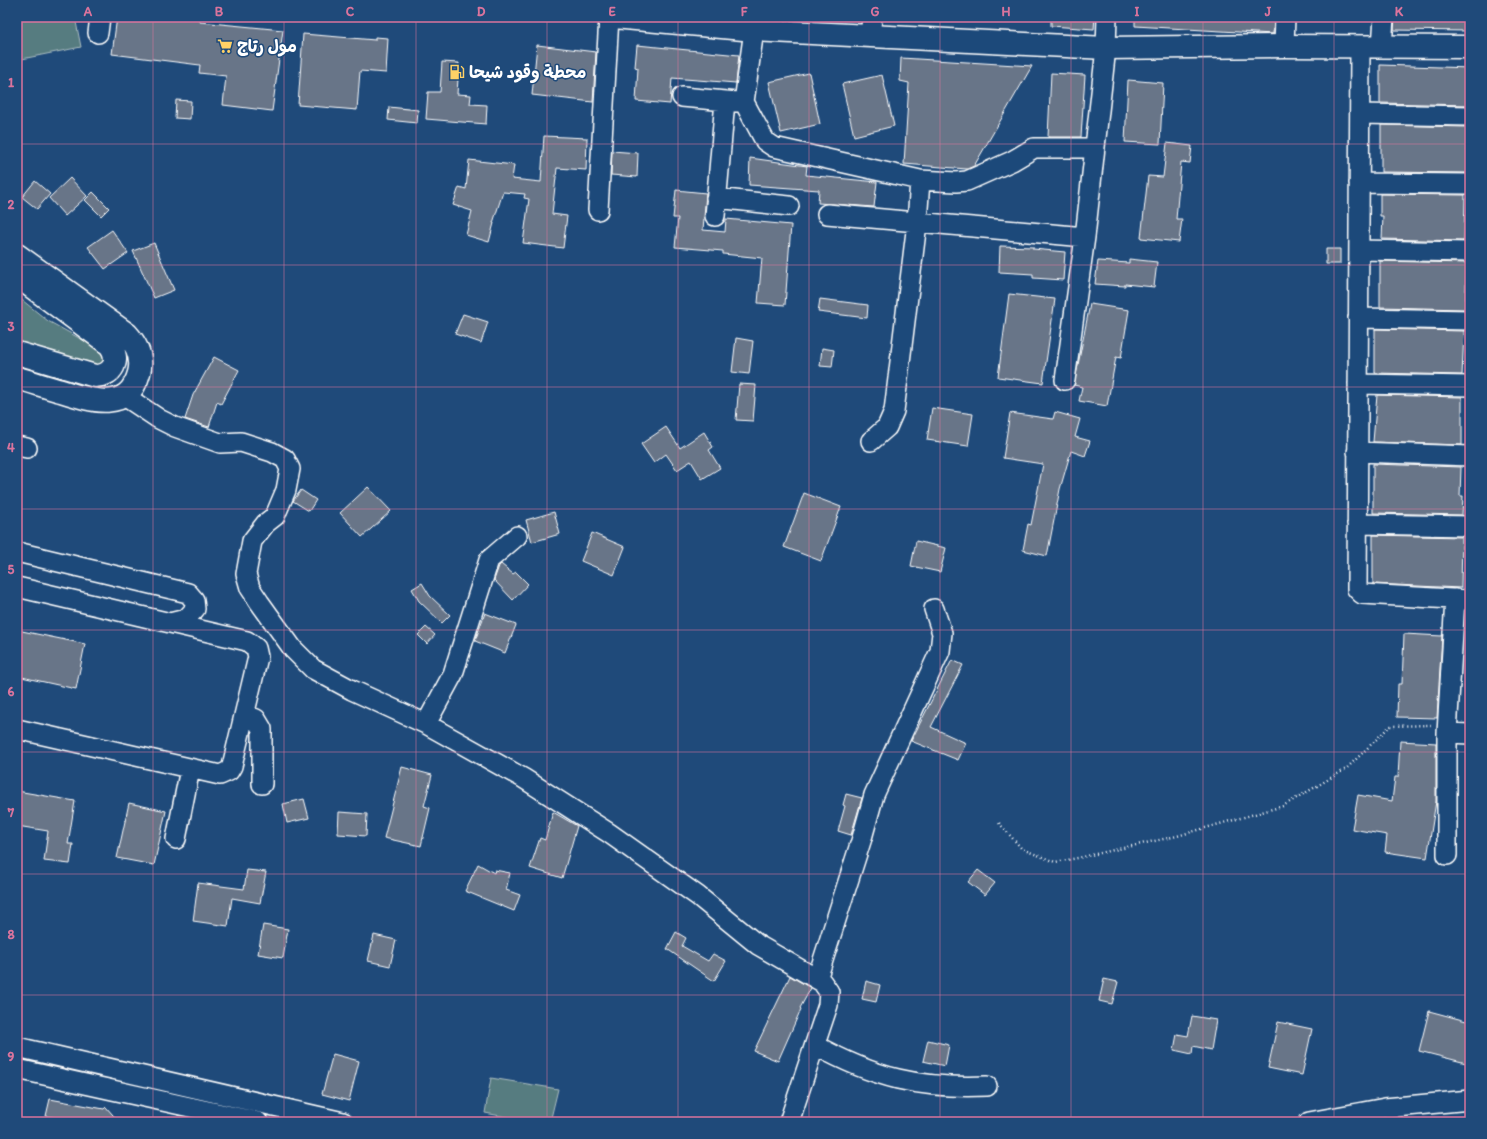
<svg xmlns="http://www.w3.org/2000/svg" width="1487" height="1139" font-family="Itim,'Playpen Sans Arabic',sans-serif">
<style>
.green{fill:#577b80;stroke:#abbdc0}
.building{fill:#687488;stroke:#fff}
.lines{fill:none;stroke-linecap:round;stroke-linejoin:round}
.minor-casing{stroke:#fff;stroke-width:22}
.major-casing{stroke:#fff;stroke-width:25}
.path{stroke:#fff;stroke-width:2.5;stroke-dasharray:1 3;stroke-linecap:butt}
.minor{stroke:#1f4a7a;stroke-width:19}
.major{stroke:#1f4a7a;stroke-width:22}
.grid{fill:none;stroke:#da749d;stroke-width:1;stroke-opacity:0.55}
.labels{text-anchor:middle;stroke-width:3;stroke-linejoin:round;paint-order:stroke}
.poi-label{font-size:17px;font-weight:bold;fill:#fff;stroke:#1f4a7a;text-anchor:start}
.neatline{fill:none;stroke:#da749d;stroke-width:1.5}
.grid-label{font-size:13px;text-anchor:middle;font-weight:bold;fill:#da749d}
</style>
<rect width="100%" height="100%" fill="#1f4a7a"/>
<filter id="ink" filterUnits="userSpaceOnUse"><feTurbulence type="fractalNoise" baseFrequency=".025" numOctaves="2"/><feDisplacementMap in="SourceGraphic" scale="8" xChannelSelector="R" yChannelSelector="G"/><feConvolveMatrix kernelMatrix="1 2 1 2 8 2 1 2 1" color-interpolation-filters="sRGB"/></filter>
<g filter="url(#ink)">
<path class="green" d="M17,17H75L81,47L17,60Z
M17,296L48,321L108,354L106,371L17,346Z
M491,1078L558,1089L550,1122H533L485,1113Z"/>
<path class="building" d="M117,17H192L200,18V22L283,30L272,111L223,105L226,76L199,73L200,65L112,54Z
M1051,17H1095L1094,29L1051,26Z
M1135,17H1274L1273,34L1135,26Z
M1395,17H1469V31L1394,30Z
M303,34L375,40V37L388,38L386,73L360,71L357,110L298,105Z
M537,45L596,52L593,102L532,95Z
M637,45L739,55L736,83L672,78L670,104L636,101L638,68L635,67Z
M901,58L1032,66L974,166L967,169L904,164L909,83L900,81Z
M442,62L459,63L457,94L471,95L470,104L487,105L486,124L426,119L428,92H440Z
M1380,65L1470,68V105L1380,103Z
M809,73L820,124L781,133L769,82Z
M1051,73L1085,75L1081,137H1048Z
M882,75L894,126L854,136L842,84Z
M1128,80L1163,83L1160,144L1125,142Z
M176,100L191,101L190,119L175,118Z
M389,107L418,110L417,123L388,120Z
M1381,125L1467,127V151H1470V173L1381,172Z
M544,136L587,138L586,170L557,168L552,214L567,216L563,248L523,243L529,199L524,198L525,194L503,192L493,223H494L489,242L466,235L472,211L453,205L459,187L466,189L469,160L514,165L512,179L541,182Z
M1167,143L1192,146L1190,163L1181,162L1176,219H1182L1179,242L1141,238L1148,176L1163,177Z
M612,151L638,153L637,177L611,175Z
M750,158L807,166L806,175L877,182L874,207L818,203L819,190L749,185Z
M70,178L87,196L65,216L49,198Z
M35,181L50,194L37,209L22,197Z
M676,190L706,193L703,230L725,232L726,219L791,225L785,305L758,303L762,258L723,254V251L675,247L678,218H673Z
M93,192L109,208L101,216L85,200Z
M1380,194L1465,195L1464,241L1382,239L1383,216H1380Z
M112,230L128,253L105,269L88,247Z
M154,243L174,290L154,298L133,251Z
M1000,246L1033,247V249L1065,252L1063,280L1033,278V274L999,272Z
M1326,249H1340V264H1326Z
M1129,259L1157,262L1154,287L1125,284V286L1095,284L1098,261L1129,263Z
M1380,261L1467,263L1465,309L1380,307Z
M1009,294L1055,299L1043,383L998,377Z
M820,299L868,305L867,318L818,312Z
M1090,304L1129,310L1121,358L1116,357L1107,406L1079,401L1082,387L1074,385Z
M463,314L488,322L481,343L455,334Z
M1375,329L1464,331L1462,375L1375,373Z
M736,338L753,341L749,374L732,372Z
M822,348L834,350L832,367L820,366Z
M214,357L239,370L221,404L217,402L209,427L185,419L193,395Z
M739,384L756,385L753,421L736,420Z
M1377,395L1462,397V445L1373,442Z
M932,408L973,414L968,446L927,440Z
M1055,412L1080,419L1075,437L1090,441L1085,456L1071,451L1060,489L1047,556L1023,550L1028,524L1031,525L1043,464L1003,458L1010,413L1053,419Z
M666,427L680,448L704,432L713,447L709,450L720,468L702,479L691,461L677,470L666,454L654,463L641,444Z
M1373,464L1461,467L1460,496H1463L1462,515L1373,513Z
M368,487L391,511L362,537L340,513Z
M301,490L316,500L309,511L293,501Z
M804,493L841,507L821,561L784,547Z
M554,512L560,534L532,542L526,520Z
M592,533L625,547L614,575L581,561Z
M1373,535L1462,537L1461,588L1373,584Z
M916,541L946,548L940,572L911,566Z
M501,564L513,574L516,572L528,584L513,600L494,580L499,566Z
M422,583L430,596L450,615L442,623L419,601L412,589Z
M485,613L516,625L505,653L475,641Z
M426,627L435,635L427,644L418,635Z
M17,630L85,644L76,689L17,676Z
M1404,634L1442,636L1437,718L1397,717L1398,684H1402Z
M952,660L963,665L931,727L966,743L958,760L911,741Z
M1400,741L1436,743V801L1427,858L1385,852L1387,835L1352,829L1358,795L1392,801L1395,777H1398Z
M402,767L432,775L424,806L430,808L421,846L384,838Z
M17,791L75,801L68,844H73L70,864L44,861L48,831L17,826Z
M846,794L862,798L851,835L838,831L845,806L843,805Z
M304,799L309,818L287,823L283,804Z
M129,803L166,811L154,865L117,858Z
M339,812L367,814L366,836L338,834Z
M553,812L577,826L562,878L530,868L540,838L545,840Z
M478,864L494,873L495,870L510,873L506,890L520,895L514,911L465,891Z
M247,870L266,872L260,903L232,898L228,926L193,921L198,883L244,889Z
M978,870L995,883L985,895L968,882Z
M263,925L288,929L283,958L258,954Z
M676,932L686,938L682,946L708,961L713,954L726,961L714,981L667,949Z
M374,935L396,940L390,966L368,961Z
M790,976L811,988L800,1008L801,1009L778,1061L754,1051Z
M1104,979L1118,982L1112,1004L1099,1001Z
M866,981L880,985L876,1002L862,999Z
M1429,1011L1470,1022V1064L1419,1051Z
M1192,1016L1216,1020L1211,1050L1193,1046L1192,1054L1174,1050L1177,1034L1188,1036Z
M1278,1022L1312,1029L1302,1075L1268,1068Z
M928,1040L949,1045L945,1066L923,1061Z
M333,1054L359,1061L349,1101L322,1094Z
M50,1099L104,1109L106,1107L119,1122H81L46,1116Z"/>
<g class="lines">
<g class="minor-casing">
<path id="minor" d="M754,30L744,102L765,141L774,147L920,180L956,182L967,181L1012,161L1034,148H1095
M98,33L100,17
M870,37L872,17
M1284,46L1285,17
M1360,47L1357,589L1362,594L1470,600
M1382,47L1384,17
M682,97L737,102
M1360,114L1470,116
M1359,183L1470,184
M716,198L789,206
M598,210L609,17
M827,214L1085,237
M715,216L725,101
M1359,250L1470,252
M1358,318L1470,320
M1065,380L1085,237L1106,48L1107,17
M1358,384L1470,386
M123,395L159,419L175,427L220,443L241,442L272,452L285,459L290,469L286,490L275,516L266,523L252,541L246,574L250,588L260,603L293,649L313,669L352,690L426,724L523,778L609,833L698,896L758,945L822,982L829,992L828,1005L789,1122
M871,441L887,427L894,411L917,223L920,180
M17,446L27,448
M1357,452L1470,456
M1357,524L1470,526
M17,552L188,593L194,600L195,609L186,619L170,623
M17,587L247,641L256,648L258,657L232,766L229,771L220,775L17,729
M245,714L256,719L262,729V784
M426,724L453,674L489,560L517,536
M1447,733L1470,734
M176,839L190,769
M1447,855V733L1455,599
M817,979L862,838L874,795L940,651L942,633L934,609
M815,1045C874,1078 920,1089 987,1086
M17,1047L343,1122
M17,1069L258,1122
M1309,1122L1385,1108L1470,1100"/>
</g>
<g class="major-casing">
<path id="major" d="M614,17L754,30L1106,48L1284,46L1470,47
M17,255L127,334C137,345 143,358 139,373C128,414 89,400 61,391C46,387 32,382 17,378
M17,276L110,345C121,360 113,376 95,376L17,353"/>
</g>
<path class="path" d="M999,823L1022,849L1055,862L1078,858L1177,836L1283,806L1346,769L1390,726L1431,725"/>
<use href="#minor" class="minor"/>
<use href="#major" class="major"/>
</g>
</g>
<path class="grid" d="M153,17V1122M284,17V1122M416,17V1122M547,17V1122M678,17V1122M809,17V1122M940,17V1122M1071,17V1122M1203,17V1122M1334,17V1122M17,144H1470M17,265H1470M17,387H1470M17,509H1470M17,630H1470M17,752H1470M17,874H1470M17,995H1470"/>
<defs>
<g id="supermarket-bare" transform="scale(1.2)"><path d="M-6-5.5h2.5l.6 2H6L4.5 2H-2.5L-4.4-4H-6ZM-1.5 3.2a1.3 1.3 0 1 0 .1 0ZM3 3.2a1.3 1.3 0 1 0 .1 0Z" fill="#ffd166" stroke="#1f4a7a" stroke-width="2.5" paint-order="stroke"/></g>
<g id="fuel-bare" transform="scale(1.2)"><path d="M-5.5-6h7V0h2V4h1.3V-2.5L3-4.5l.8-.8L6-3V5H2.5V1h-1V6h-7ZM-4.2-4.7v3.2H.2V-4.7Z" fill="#ffd166" stroke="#1f4a7a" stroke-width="2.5" paint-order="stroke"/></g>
</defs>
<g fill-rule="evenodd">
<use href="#supermarket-bare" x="225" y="46"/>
<use href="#fuel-bare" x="457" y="72"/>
</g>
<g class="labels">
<g class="poi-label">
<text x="237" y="52">مول رتاج</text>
<text x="469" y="78">محطة وقود شيحا</text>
</g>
</g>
<rect width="1487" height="1139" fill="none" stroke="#1f4a7a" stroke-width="44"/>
<rect x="22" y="22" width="1443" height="1095" class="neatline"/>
<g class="grid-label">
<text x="88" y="16">A</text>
<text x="219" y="16">B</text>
<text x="350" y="16">C</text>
<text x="481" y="16">D</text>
<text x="612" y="16">E</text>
<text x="744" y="16">F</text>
<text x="875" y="16">G</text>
<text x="1006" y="16">H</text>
<text x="1137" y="16">I</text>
<text x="1268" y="16">J</text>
<text x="1399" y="16">K</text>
<text x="11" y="87">1</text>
<text x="11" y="209">2</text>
<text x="11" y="331">3</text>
<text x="11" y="452">4</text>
<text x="11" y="574">5</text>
<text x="11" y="696">6</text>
<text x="11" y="817">7</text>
<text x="11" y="939">8</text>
<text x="11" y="1061">9</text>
</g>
</svg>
